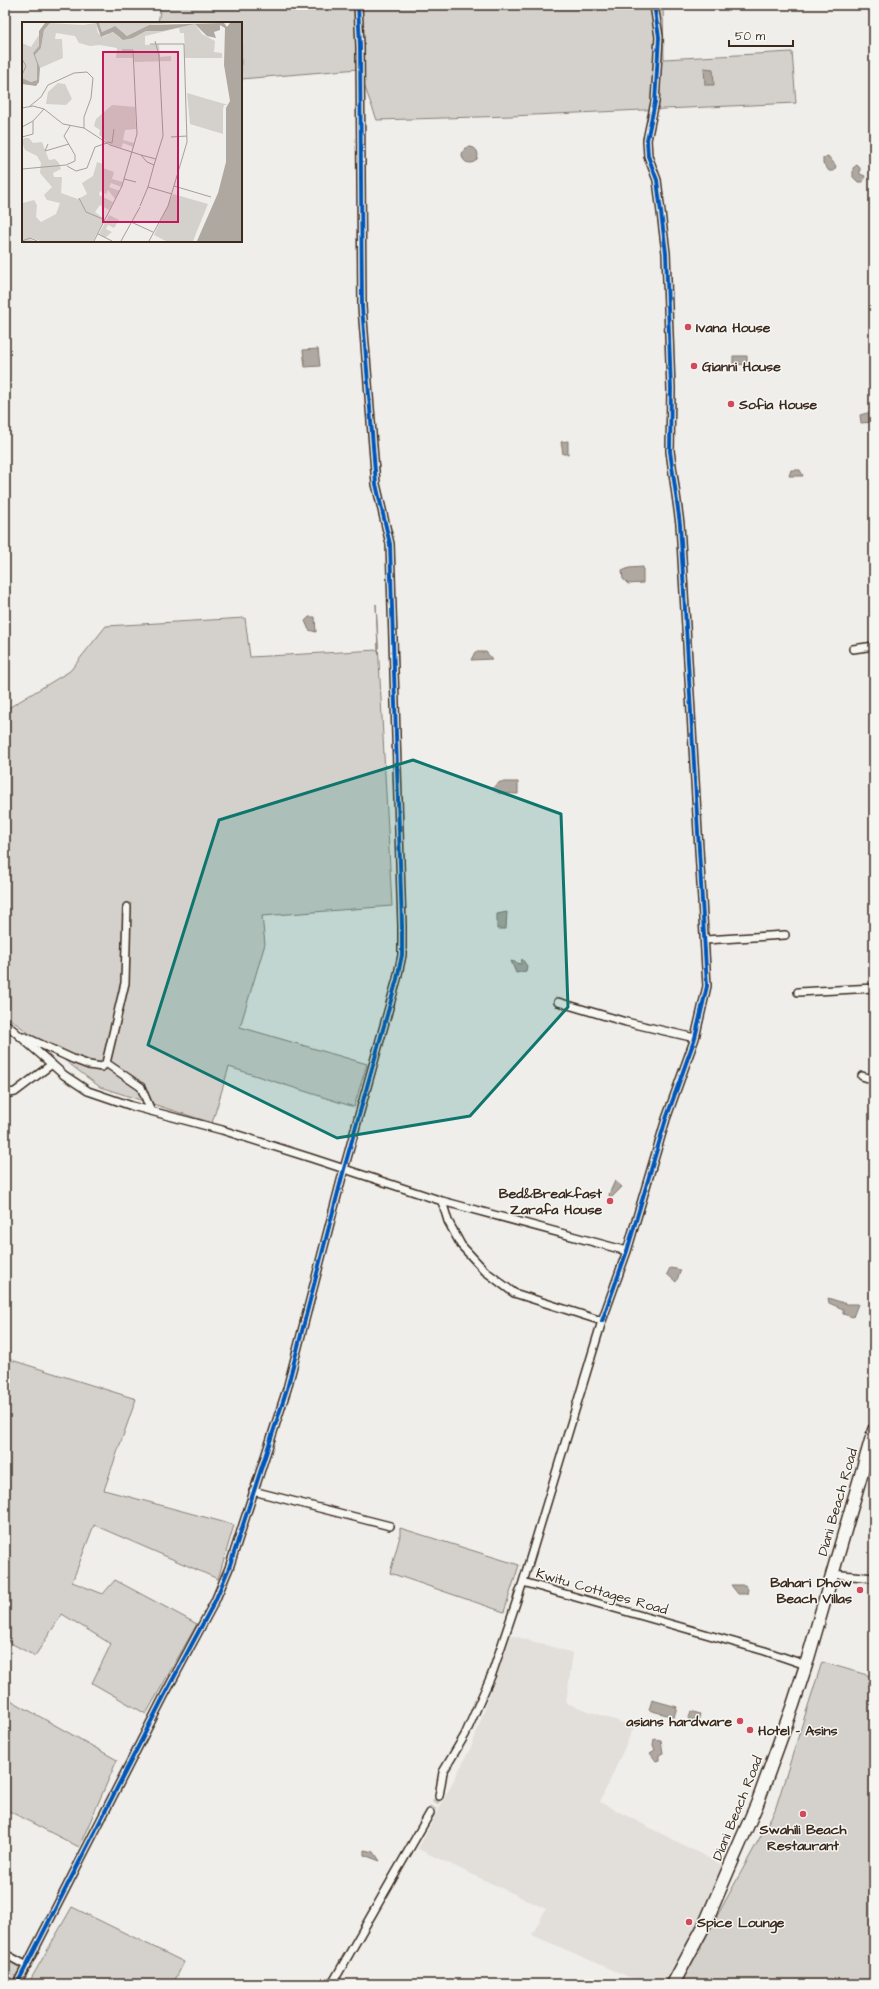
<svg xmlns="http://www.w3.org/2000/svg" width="879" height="1989" font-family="'Architects Daughter',sans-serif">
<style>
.built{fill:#e2dfdb}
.green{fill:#d4d1cc;stroke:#887e75}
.water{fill:#afa8a1;stroke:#81766d}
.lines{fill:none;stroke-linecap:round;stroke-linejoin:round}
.minor-tunnel{stroke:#cbc7c1;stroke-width:7;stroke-dasharray:7 3.5;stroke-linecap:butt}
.minor-casing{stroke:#3b2a1e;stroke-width:10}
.primary-casing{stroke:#3b2a1e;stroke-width:15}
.minor{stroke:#f6f6f2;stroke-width:7}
.primary{stroke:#f6f6f2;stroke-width:12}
.cycleway-casing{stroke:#f6f6f2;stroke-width:6}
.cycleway{stroke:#0057b8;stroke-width:4}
.marked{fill:#0f766e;fill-opacity:0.2;stroke:#0f766e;stroke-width:3;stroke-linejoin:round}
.poi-dot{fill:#d1495b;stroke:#f6f6f2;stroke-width:1.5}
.labels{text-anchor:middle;stroke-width:3;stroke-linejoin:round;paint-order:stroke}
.poi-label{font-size:14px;font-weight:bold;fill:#3b2a1e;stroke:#f6f6f2;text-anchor:start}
.street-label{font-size:14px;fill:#3b2a1e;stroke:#f6f6f2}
.inset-road{fill:none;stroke:#a7a098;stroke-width:1}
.view{fill:#c2185b;fill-opacity:0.15;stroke:#c2185b;stroke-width:2}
.inset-edge{fill:none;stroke:#3b2a1e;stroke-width:2}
</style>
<rect width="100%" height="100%" fill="#efeeea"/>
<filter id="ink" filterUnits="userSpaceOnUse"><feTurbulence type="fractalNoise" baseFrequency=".025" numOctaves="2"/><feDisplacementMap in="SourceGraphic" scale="8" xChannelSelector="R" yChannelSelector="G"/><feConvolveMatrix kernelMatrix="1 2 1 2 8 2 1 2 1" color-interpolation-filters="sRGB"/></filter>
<g filter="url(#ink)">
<path class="built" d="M511,1635L573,1653L566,1703L634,1727L600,1802L726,1867L665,1984H645L532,1935L546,1909L418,1849L472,1745Z"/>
<path class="green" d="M161,5H663L664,59L792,52L796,103L511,116L377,120L358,69L241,79V23H158Z
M376,604L392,906L262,916L265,944L240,1027L367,1064L354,1107L229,1067L212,1123L100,1087L5,1015V710L70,671L106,626L245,618L250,657L378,650Z
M5,1358L136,1399L104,1490L234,1525L218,1579L94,1525L72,1582L103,1594L115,1580L197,1624L146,1714L92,1683L111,1644L62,1614L35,1656L5,1640Z
M400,1528L519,1565L504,1612L390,1573L400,1536Z
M822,1662L874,1677V1984H680L775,1810Z
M5,1697L117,1760L79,1847L5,1809Z
M72,1907L184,1962L173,1984H28Z
M5,1954L22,1965L11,1984H5Z"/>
<path class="water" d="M704,68L713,69L714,85H705Z
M462 155a8 8 0 1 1 16 0a8 8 0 1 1-16 0Z
M828,156L836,166L834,171H829L823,163V158Z
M857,165L860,168V174L865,176L863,182H858L853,177V168Z
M318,349L320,366L305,367L303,350Z
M733,356H747V364L733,365Z
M867,413H874V422L861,423L860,415Z
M568,441V454H563L561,442Z
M791,470H800L803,476H789Z
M643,567V583L628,584L623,579L622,571L629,568Z
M309,617H315L316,632L309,630L305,621Z
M475,652H486L492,659L471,660Z
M500,782H518V794L499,793L492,789Z
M507,912L506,929H497V914Z
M522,959L527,966L526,971L516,973L511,961L521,964Z
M615,1181L622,1187L610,1199L609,1194Z
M670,1268L681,1270L676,1282L667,1274Z
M828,1298L847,1304H858L853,1317L843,1314V1309L829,1303Z
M731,1585H745L748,1589L747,1594H738Z
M652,1700L677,1707L674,1717L649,1710Z
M691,1711L700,1714L697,1724L688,1721Z
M654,1739L661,1740L663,1753L659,1755V1760L656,1761L650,1753L655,1750L653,1745Z
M364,1850L374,1852L380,1861L364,1855Z"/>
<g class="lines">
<path class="minor-tunnel" d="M430,1813L439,1796"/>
<g class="minor-casing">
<path id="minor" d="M853,649L874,646
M705,940L785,935
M798,992L874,988
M558,1002L626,1022L695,1038
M5,1023L64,1075L88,1091L132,1106L222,1130L311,1158L442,1201L448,1221L461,1245L485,1271L514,1293L602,1321L523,1582L765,1651L806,1665
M25,1037L73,1059L89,1065L102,1067L106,1063L125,983L127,907
M106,1063L141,1087L151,1111
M862,1076L874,1080
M5,1094L15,1092L52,1064
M442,1201L627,1251
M602,1321L627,1251L666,1119L695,1038L707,986L680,524L670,451L671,389L666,253L657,180L648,156L647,140L655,102L659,37L654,5
M253,1491L390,1526
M832,1574L874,1578
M439,1796L443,1772L465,1735L492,1674L523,1582
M5,1954L27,1966
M17,1984L164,1696L215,1601L229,1568L287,1389L344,1169L397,979L402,955V926L390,544L376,484L362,307L360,46L358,5
M332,1984L430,1813"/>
</g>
<g class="primary-casing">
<path id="primary" d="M673,1984L704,1926L733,1859L757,1804L793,1705L806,1665L874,1430"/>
</g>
<use href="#minor" class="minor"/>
<use href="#primary" class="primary"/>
<g class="cycleway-casing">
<path id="cycleway" d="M602,1321L627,1251L666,1119L695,1038L707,986L680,524L670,451L671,389L666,253L657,180L648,156L647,140L655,102L659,37L654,5
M17,1984L164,1696L215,1601L229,1568L287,1389L344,1169L397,979L402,955V926L390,544L376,484L362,307L360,46L358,5"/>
</g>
<use href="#cycleway" class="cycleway"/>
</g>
</g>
<path class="marked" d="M413,760L561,814L568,1007L470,1116L337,1138L148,1045L219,820Z"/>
<g class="poi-dot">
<circle cx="688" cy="327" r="4"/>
<circle cx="694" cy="366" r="4"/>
<circle cx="731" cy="404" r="4"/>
<circle cx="610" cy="1201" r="4"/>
<circle cx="860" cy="1590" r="4"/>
<circle cx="740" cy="1721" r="4"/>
<circle cx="750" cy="1730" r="4"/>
<circle cx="803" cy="1814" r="4"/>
<circle cx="689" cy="1922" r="4"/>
</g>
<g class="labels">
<g class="poi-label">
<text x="696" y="332">Ivana House</text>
<text x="702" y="371">Gianni House</text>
<text x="739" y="409">Sofia House</text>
<text x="602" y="1198" text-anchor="end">Bed&amp;Breakfast<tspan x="602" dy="16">Zarafa House</tspan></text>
<text x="852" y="1587" text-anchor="end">Bahari Dhow<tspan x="852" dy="16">Beach Villas</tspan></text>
<text x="732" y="1726" text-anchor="end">asians hardware</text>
<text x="758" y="1735">Hotel - Asins</text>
<text x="803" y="1834" text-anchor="middle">Swahili Beach<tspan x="803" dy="16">Restaurant</tspan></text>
<text x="697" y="1927">Spice Lounge</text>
</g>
<g class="street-label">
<text transform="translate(837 1502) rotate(-74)" y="5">Diani Beach Road</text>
<text transform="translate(602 1591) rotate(16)" y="5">Kwitu Cottages Road</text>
<text transform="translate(737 1808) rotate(-68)" y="5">Diani Beach Road</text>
</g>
</g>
<g transform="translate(22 22)">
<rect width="220" height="220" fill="#efeeea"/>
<path d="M28,1L61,3L74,1L76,11L81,15L91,10L98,16H111L124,9H141L173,2L180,12L193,19L192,30L200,31V36H163L162,11H158L157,6L123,14V23L137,22L138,35L149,34V39L113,40L111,36H94L95,26L78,23L68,24L57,21L53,14L34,11L33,17H40L41,36L18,46L13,33L19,26L22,8ZM77,1H150L127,3L106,14L90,5L80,10ZM17,13V25L11,31L15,42V58L9,60L0,56V21L9,25ZM36,61L43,62L50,77L44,83L24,82L26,70ZM165,71L206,83H202L201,87V112L168,102ZM90,83L113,85L114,107L103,108L101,118L112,121L111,125L101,121L99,126L89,123L77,113L78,108L72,104L74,97ZM2,116H7L11,121L20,120L27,138L33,137L37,141L39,147L31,151L32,155H40L39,171L56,177L65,172L60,161L71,154L75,140L81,142V146L92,150L90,157L101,160L99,165L89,161L87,165L98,169L93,177L86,168L84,172L78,169L77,173L91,180L87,188L78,183L73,190L83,198L71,219H18L10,216L8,217L12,219H0L1,181L12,178L15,183L14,195L19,200L34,192L38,181L25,178L22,173L30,165L18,151L19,141L15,134L3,128L0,120ZM151,172L186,182L171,219H144L132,213ZM87,193L97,198L92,206L86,203L84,207L90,210L83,216L77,212Z" fill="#d4d1cc"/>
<path d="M23,1H28L22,8L19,26L13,33L18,46L17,60L14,64L0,62V56L9,60L15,58V42L11,31L17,24V9ZM74,1H77L80,10L93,4L105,14L127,3L202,1L205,5L208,1H220V219H175L196,171L204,140V86L208,79L202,43L203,6L198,3V8L192,10L194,16L185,14L173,2L141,9H124L111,16L101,18L91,10L79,15Z" fill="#afa8a1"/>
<path class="inset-road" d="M128,22H162M0,37L4,44L0,53M8,84L19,75L26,63L52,51L65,50L71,56L69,76L62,95V106M0,86L11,84L22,87L41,102L62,106L88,123L119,133L125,140L132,143L126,165L150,172M0,105L11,99L22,87M0,115L11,112V99M149,115L165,114M85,120L90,121L92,107M26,122L23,129L47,122M119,133L134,137M132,143L141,114L137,33L133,19M45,144L54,149L65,146L73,125L85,121M0,147L44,143L53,139V133L42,114L48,104M102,157L114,160M152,164L189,175M57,176L64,190L83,198M118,184L126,165M109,200L131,210M76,212L90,219M0,219L8,216L15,219M72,219L100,164L115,112L111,28H100M99,219L118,185M127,219L146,184L165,120L162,22"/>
<path class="view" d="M81,30H156V200H81Z"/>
<rect width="220" height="220" class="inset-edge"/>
</g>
<rect width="879" height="1989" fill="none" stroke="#f6f6f2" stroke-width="20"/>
<rect x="10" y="10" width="859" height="1969" fill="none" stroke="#3b2a1e" stroke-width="1.5" filter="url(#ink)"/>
<path d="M729 40v6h64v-6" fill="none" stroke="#3b2a1e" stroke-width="2"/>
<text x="735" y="40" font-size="12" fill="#3b2a1e" stroke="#f6f6f2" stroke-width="3" paint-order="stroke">50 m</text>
</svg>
